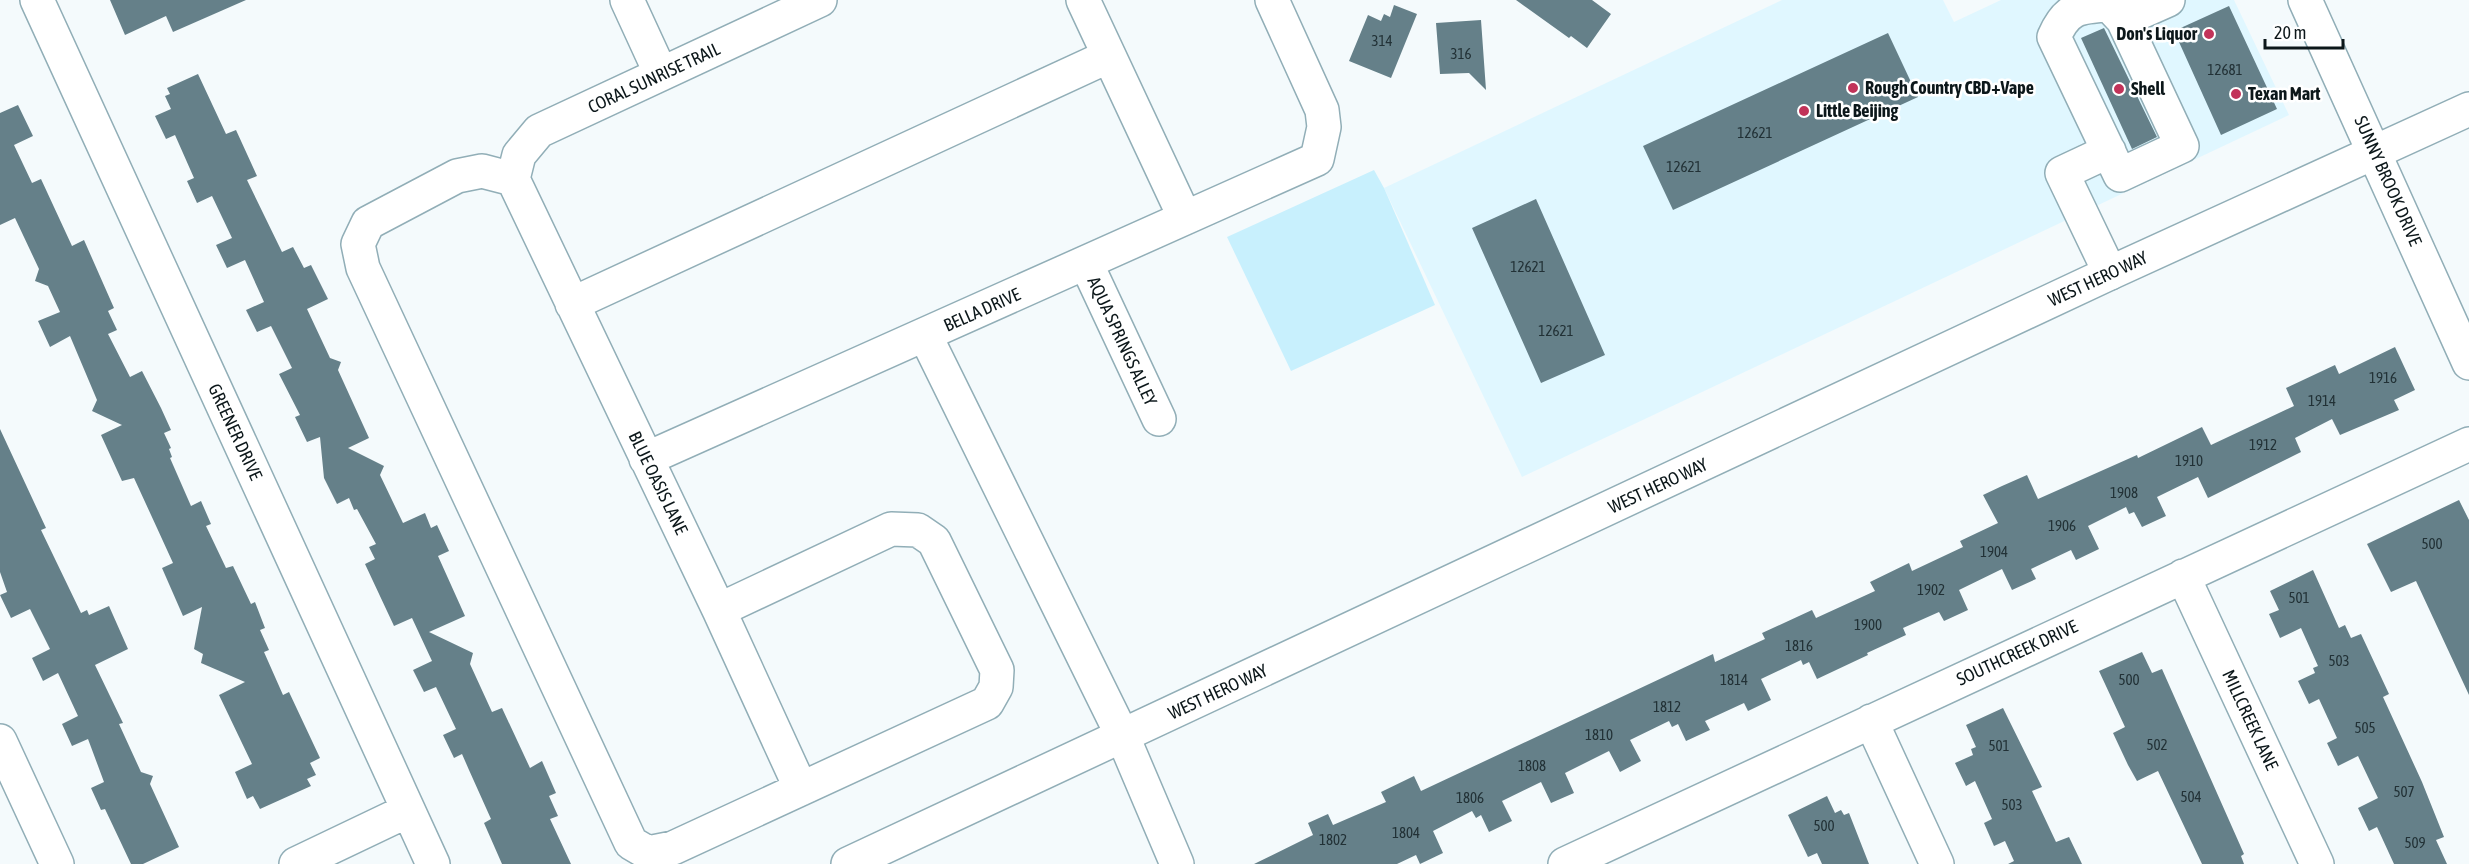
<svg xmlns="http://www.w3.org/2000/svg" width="2469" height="864" font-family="'Asap Condensed',sans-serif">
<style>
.built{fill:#e0f7ff}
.green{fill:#c8f0fd}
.building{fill:#658089}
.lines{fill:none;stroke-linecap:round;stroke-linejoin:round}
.minor-casing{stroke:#91aeb7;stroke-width:36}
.major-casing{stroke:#91aeb7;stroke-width:36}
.minor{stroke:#fff;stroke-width:33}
.major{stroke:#fff;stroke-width:33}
.poi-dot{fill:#c23359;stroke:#fff;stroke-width:2}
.labels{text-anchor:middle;stroke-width:5;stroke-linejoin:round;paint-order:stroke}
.number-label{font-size:15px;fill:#223136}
.poi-label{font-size:18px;font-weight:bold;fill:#0c171a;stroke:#fff;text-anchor:start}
.street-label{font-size:18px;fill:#0c171a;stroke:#fff}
</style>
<rect width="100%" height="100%" fill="#f4fafc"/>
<path class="built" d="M1782,0H1943L1954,22L2001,0H2234L2289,115L1522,477L1384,188Z"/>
<path class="green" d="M1374,170L1384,188L1435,305L1291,371L1227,237Z"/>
<path class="building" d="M110,0H246L173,32L166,16L125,35Z
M1516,0H1592L1611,14L1587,48L1571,36L1569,38Z
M1394,5L1417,14L1391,78L1349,61L1368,15L1381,21L1384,14L1390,17Z
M2229,6L2277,109L2221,135L2174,31Z
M1481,20L1486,90L1469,73L1440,74L1436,23Z
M2104,28L2157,137L2132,149L2081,38Z
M1888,33L1918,97L1673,210L1643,146Z
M198,74L226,134L236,130L257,176L247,180L282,252L293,247L304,268L311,265L328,299L307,309L330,358L341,362L338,370L369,438L348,448L384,466L380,475L403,523L425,513L431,528L437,525L449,551L438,556L465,616L429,632L473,653L470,664L492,712L502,708L530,768L542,761L556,793L549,796L558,816L550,819L571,864H502L484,823L491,819L469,770L462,754L454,758L443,735L456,729L436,687L424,692L413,670L432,661L412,618L394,626L365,564L375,559L369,547L376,544L357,509L354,510L349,498L337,504L324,478L320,437L307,442L295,417L300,415L279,374L292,368L271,326L257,332L246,310L264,302L245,260L227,268L216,245L232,238L212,196L197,203L187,181L194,178L175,135L166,139L155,116L171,109L165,96L170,94L167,88Z
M18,105L33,136L14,145L32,183L41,179L72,246L84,240L114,308L108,311L117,330L108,334L130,377L142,371L161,408L171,430L164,433L171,448L169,449L172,457L170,458L191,506L201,501L211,524L206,526L226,568L233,566L251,604L255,602L265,628L260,630L269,650L264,652L283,695L289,692L320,758L310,763L316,775L307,779L311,786L260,809L253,796L247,799L235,772L252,764L219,695L245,682L201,663L203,654L194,649L202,607L183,616L162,568L173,563L157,528L134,478L122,481L101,435L122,425L92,411L97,400L70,336L50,347L38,321L60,312L48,286L35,281L39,269L15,218L0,225V113Z
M1536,199L1605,355L1541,383L1472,228Z
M2395,347L2415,390L2394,400L2399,410L2340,435L2332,419L2295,438L2301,452L2208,498L2198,477L2157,497L2166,516L2142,527L2134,512L2129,514L2126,507L2088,526L2099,549L2076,560L2071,550L2031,569L2036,579L2012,590L2002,569L1959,590L1968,610L1944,621L1939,612L1903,628L1906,635L1867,653L1868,655L1817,679L1809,662L1803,665L1801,660L1761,679L1771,700L1748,711L1744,703L1705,721L1710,730L1686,741L1678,724L1672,727L1669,721L1630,740L1641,761L1620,772L1609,751L1565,773L1574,793L1551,803L1541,782L1502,801L1512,821L1489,832L1481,815L1476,818L1472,811L1433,831L1443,853L1420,864L1416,855L1397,864H1254L1313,835L1308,823L1328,814L1333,825L1386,802L1381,792L1414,776L1421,791L1713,654L1715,662L1765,639L1762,633L1812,610L1816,618L1875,591L1870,582L1909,563L1912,571L1963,547L1960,541L1998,523L1983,495L2002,486L2027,475L2038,499L2137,455L2138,458L2202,427L2211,445L2294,406L2286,388L2335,365L2339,374Z
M0,429L46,528L41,530L81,613L87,610L89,615L109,606L128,649L95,665L123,723L119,724L141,772L153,776L150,784L179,847L143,864H131L105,809L101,810L91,788L104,782L88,739L72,746L62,724L78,716L58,673L43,681L32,658L50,649L30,609L11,618L0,595L7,592L0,572Z
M2459,500L2469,520V695L2416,581L2391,592L2367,544Z
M2313,570L2339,628L2345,625L2351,638L2361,634L2389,694L2383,697L2422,782L2444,837L2436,840L2447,864H2394L2377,827L2369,831L2358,808L2378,798L2358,756L2338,766L2327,743L2337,738L2319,699L2309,704L2298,681L2315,673L2313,668L2318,666L2301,628L2280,638L2269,614L2279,610L2270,591Z
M2142,652L2152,673L2162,669L2244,854L2241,856L2244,864H2202L2158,771L2137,781L2128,765L2113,733L2125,727L2099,671Z
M2003,708L2042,787L2032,791L2056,842L2069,837L2082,864H2008L2014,861L2005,841L1994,846L1984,823L1992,819L1975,781L1966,786L1955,763L1973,755L1971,749L1976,747L1966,725Z
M1827,796L1835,813L1841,810L1844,815L1849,813L1869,864H1822L1817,853L1808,857L1788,815Z"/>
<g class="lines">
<g class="minor-casing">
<path id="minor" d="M37,0L433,864
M627,0L661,74
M1083,0L1185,218
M2305,0L2469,363
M2123,20L2109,5C2079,7 2067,7 2054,37L2120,175L2182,146L2123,20L2168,0
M2109,151L2062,173L2110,273
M513,179L482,171L457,176L368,223L358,244L363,268L631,843L648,853L673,848L987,703L996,687L997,670L934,541L918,530L891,529L719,610
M513,179L719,610L801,789
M513,179L519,155L539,131L820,0
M1086,263L1159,419
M572,304L1109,56
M925,335L1123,737L1177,864
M646,459L1317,159L1324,127L1322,110L1272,0
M2183,576L2317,864
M1871,721L1937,864
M0,741L57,864
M296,864L407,811
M1565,864L2469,444"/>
</g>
<g class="major-casing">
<path id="major" d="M848,864L2110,273L2469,109"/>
</g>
<use href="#minor" class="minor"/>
<use href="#major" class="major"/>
</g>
<g class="poi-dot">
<circle cx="2209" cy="34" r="6"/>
<circle cx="1853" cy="88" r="6"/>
<circle cx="2119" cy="89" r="6"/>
<circle cx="2236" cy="94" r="6"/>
<circle cx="1804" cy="111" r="6"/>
</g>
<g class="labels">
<g class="number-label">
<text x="1382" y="46">314</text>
<text x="1461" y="59">316</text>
<text x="2225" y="75">12681</text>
<text x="1755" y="138">12621</text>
<text x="1684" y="172">12621</text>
<text x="1528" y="272">12621</text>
<text x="1556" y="336">12621</text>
<text x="2383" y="383">1916</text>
<text x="2322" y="406">1914</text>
<text x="2263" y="450">1912</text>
<text x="2189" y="466">1910</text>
<text x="2124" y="498">1908</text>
<text x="2062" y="531">1906</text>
<text x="2432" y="549">500</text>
<text x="1994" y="557">1904</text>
<text x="1931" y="595">1902</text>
<text x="2299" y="603">501</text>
<text x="1868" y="630">1900</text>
<text x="1799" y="651">1816</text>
<text x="2339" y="666">503</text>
<text x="1734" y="685">1814</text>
<text x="2129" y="685">500</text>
<text x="1667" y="712">1812</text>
<text x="2365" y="733">505</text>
<text x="1599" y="740">1810</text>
<text x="2157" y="750">502</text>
<text x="1999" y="751">501</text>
<text x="1532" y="771">1808</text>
<text x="2404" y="797">507</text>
<text x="2191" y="802">504</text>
<text x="1470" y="803">1806</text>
<text x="2012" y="810">503</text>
<text x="1824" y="831">500</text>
<text x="1406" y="838">1804</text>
<text x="1333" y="845">1802</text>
<text x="2415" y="848">509</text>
</g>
<g class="poi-label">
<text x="2197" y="40" text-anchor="end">Don's Liquor</text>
<text x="1865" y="94">Rough Country CBD+Vape</text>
<text x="2131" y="95">Shell</text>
<text x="2248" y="100">Texan Mart</text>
<text x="1816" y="117">Little Beijing</text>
</g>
<g class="street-label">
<text transform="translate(654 78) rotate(-25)" y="6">CORAL SUNRISE TRAIL</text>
<text transform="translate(2388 181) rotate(66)" y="6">SUNNY BROOK DRIVE</text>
<text transform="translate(2098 279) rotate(-25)" y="6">WEST HERO WAY</text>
<text transform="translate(982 310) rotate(-24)" y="6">BELLA DRIVE</text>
<text transform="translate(1122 341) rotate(65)" y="6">AQUA SPRINGS ALLEY</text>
<text transform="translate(235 432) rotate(65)" y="6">GREENER DRIVE</text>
<text transform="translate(658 483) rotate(64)" y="6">BLUE OASIS LANE</text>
<text transform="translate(1658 486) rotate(-25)" y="6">WEST HERO WAY</text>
<text transform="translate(2017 653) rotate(-25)" y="6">SOUTHCREEK DRIVE</text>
<text transform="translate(1218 692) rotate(-25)" y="6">WEST HERO WAY</text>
<text transform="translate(2250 720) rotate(65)" y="6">MILLCREEK LANE</text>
</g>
</g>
<path d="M2265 39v9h78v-9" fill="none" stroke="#0c171a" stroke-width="3"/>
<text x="2274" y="39" font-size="18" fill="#0c171a" stroke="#ffffff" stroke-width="4.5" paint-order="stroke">20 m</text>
</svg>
